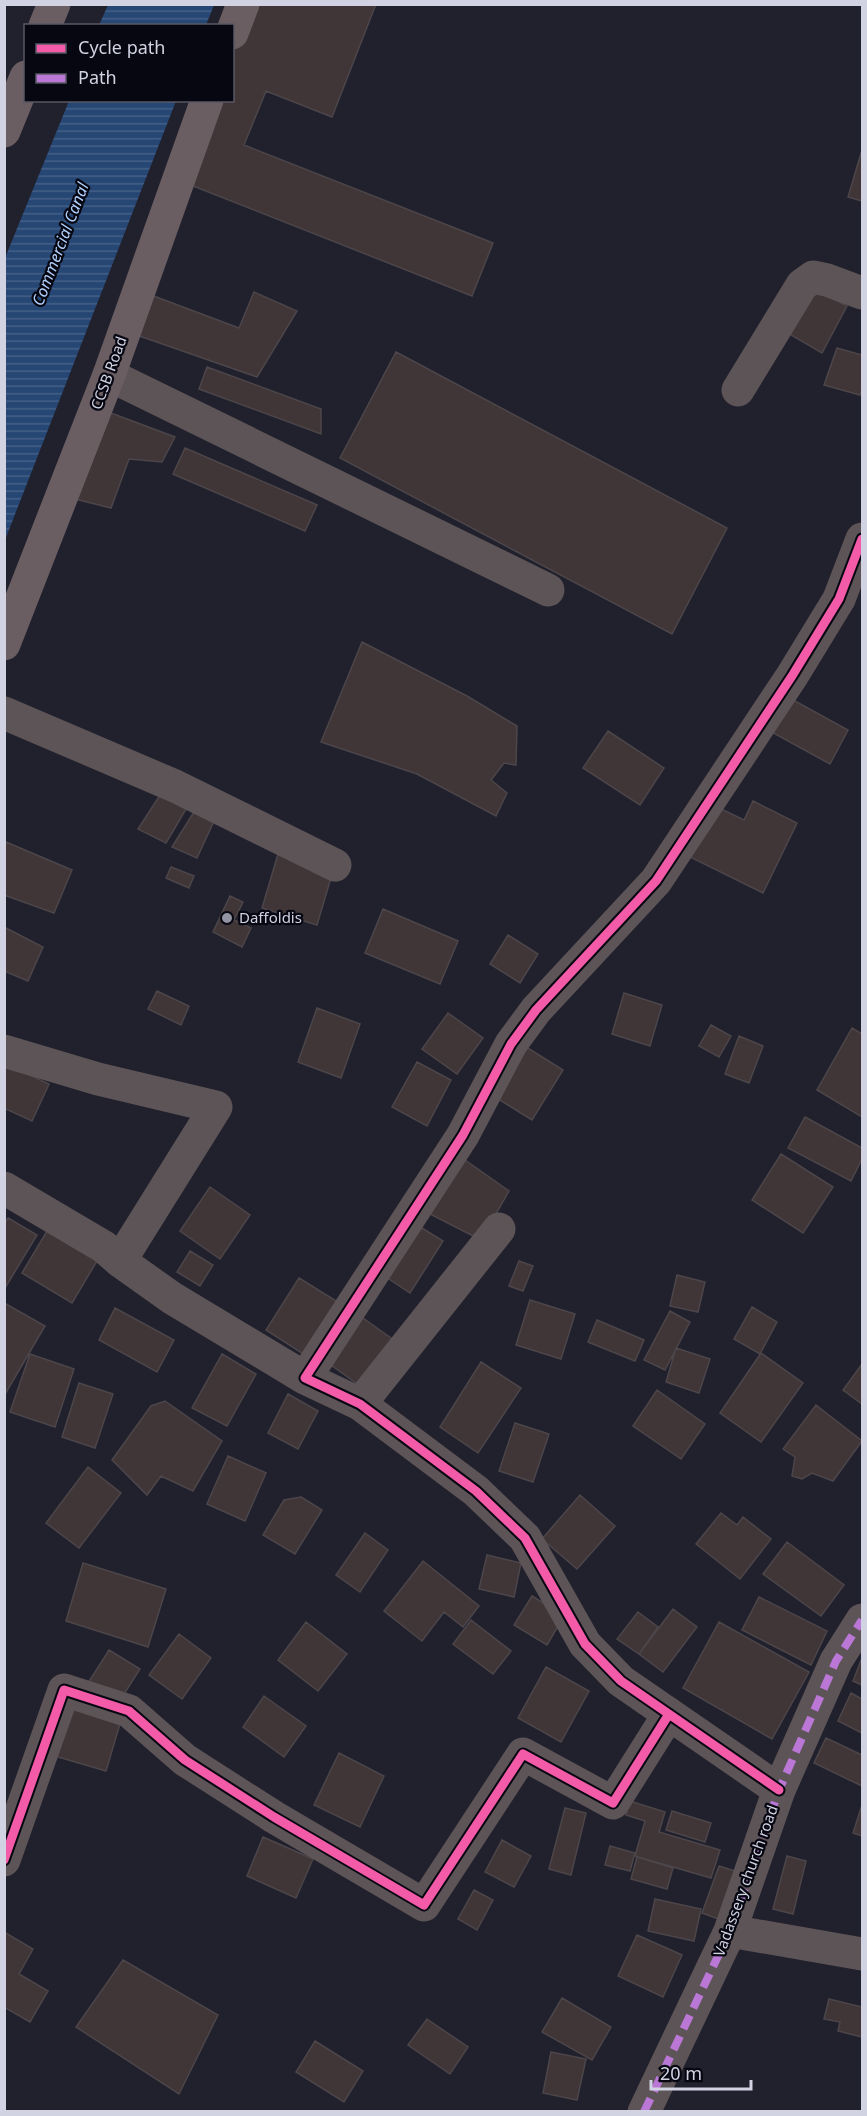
<svg xmlns="http://www.w3.org/2000/svg" width="867" height="2116" font-family="'Noto Sans',sans-serif">
<style>
.water{fill:url(#water-rules)}
.building{fill:#403537;stroke:#4c464a;stroke-width:1.5}
.lines{fill:none;stroke-linecap:round;stroke-linejoin:round}
.minor{stroke:#5d5457;stroke-width:33}
.major{stroke:#6a5e63;stroke-width:33}
.quiet{stroke:#ba77d6;stroke-width:8;stroke-dasharray:15 8;stroke-linecap:butt}
.cycleway-casing{stroke:#070711;stroke-width:13}
.cycleway{stroke:#f35aa7;stroke-width:9}
.poi-dot{fill:#9394a3;stroke:#070711;stroke-width:2}
.labels{text-anchor:middle;stroke-width:4.5;stroke-linejoin:round;paint-order:stroke}
.street-label{font-size:15px;fill:#d1d2e2;stroke:#070711}
.poi-label{font-size:15px;fill:#d1d2e2;stroke:#070711;text-anchor:start}
.water-label{font-size:16px;font-style:italic;fill:#b0d0fe;stroke:#070711}
</style>
<defs>
<pattern id="water-rules" width="6" height="5" patternUnits="userSpaceOnUse" patternTransform="scale(1.5)"><rect width="6" height="5" fill="#264674"/><path d="M0 2.5h6" fill="none" stroke="#446088"/></pattern>
</defs>
<rect width="100%" height="100%" fill="#21212d"/>
<path class="water" d="M108,5V4L214,5L206,25H99Z
M69,101H176L5,540V258Z"/>
<path class="building" d="M252,4H376L332,117L266,91L244,145L493,243L472,296L183,182L215,100H232V55Z
M862,150V201L848,197Z
M808,286L847,306L822,353L786,332Z
M143,292L239,328L254,292L297,311L257,377L128,332Z
M837,348L862,355V390L860,395L824,385Z
M396,352L727,528L672,634L340,458Z
M207,367L321,409V434L199,389Z
M111,413L175,437L162,462L129,459L111,508L75,499Z
M185,448L317,505L305,531L173,474Z
M362,642L467,696L517,726L516,765L504,763L491,780L507,793L496,816L417,774L321,742Z
M784,695L848,730L830,764L766,729Z
M608,731L664,768L640,805L583,768Z
M162,792L189,804L166,843L138,829Z
M753,801L797,823L763,893L690,857L715,806L744,820Z
M194,812L214,821L197,858L172,847Z
M6,842L72,870L54,913L4,895V847Z
M278,854L333,871L317,925L262,908Z
M171,867L194,876L189,888L166,878Z
M230,896L243,902L234,920L251,928L242,947L213,932Z
M383,909L458,941L440,984L365,953Z
M4,927L43,947L28,981L4,971Z
M508,935L538,954L520,983L490,964Z
M157,991L189,1006L181,1025L148,1009Z
M624,993L662,1005L650,1046L612,1034Z
M317,1008L360,1024L341,1078L298,1062Z
M448,1013L483,1038L457,1074L422,1049Z
M711,1025L731,1036L719,1057L699,1046Z
M852,1028L862,1034V1117L817,1090Z
M739,1036L763,1046L749,1083L725,1074Z
M523,1045L563,1070L532,1120L492,1095Z
M417,1062L451,1080L427,1126L392,1107Z
M4,1063L49,1084L32,1121L4,1108Z
M805,1117L862,1148V1159L851,1181L788,1148Z
M781,1154L833,1187L803,1233L752,1200Z
M458,1155L509,1191L481,1240L424,1211Z
M210,1187L250,1215L220,1259L180,1231Z
M8,1218L37,1235L5,1288L4,1224Z
M409,1220L443,1241L410,1293L377,1271Z
M47,1231L97,1261L72,1303L22,1273Z
M190,1251L213,1265L200,1286L177,1272Z
M519,1261L533,1266L523,1291L509,1286Z
M677,1275L705,1282L698,1312L670,1306Z
M299,1278L341,1304L308,1357L266,1330Z
M530,1300L575,1314L561,1359L516,1345Z
M6,1304L45,1326L4,1396V1306Z
M752,1307L777,1322L760,1354L734,1339Z
M115,1308L174,1340L157,1372L99,1340Z
M670,1311L690,1322L665,1370L644,1360Z
M356,1313L395,1341L363,1388L324,1360Z
M597,1320L644,1340L635,1361L588,1342Z
M676,1348L710,1359L699,1393L666,1382Z
M761,1353L803,1383L761,1442L720,1413Z
M30,1354L74,1369L55,1427L10,1412Z
M222,1354L256,1374L227,1426L192,1408Z
M481,1362L521,1388L478,1453L440,1427Z
M862,1364V1404L843,1390Z
M79,1383L113,1394L95,1448L62,1437Z
M657,1390L705,1424L681,1459L633,1426Z
M288,1394L318,1411L298,1449L268,1433Z
M165,1401L222,1441L193,1491L161,1476L147,1495L112,1460L151,1406Z
M816,1405L862,1441L833,1481L812,1473L802,1479L792,1476L795,1457L783,1449Z
M515,1423L549,1434L533,1482L499,1471Z
M228,1456L266,1473L245,1521L207,1504Z
M88,1467L121,1493L79,1548L46,1523Z
M580,1495L615,1526L577,1569L542,1539Z
M301,1497L322,1510L295,1554L263,1535L284,1500Z
M721,1513L737,1525L743,1517L771,1539L740,1579L696,1544Z
M365,1533L388,1550L360,1592L336,1575Z
M787,1542L844,1585L821,1616L763,1574Z
M487,1555L521,1563L514,1597L479,1589Z
M423,1561L479,1606L463,1627L444,1612L422,1641L384,1611Z
M83,1563L166,1589L148,1647L66,1621Z
M532,1596L564,1616L547,1645L514,1625Z
M759,1597L827,1631L811,1665L742,1630Z
M673,1609L697,1627L663,1672L639,1654Z
M638,1612L658,1627L639,1654L617,1639Z
M471,1620L511,1651L493,1674L453,1644Z
M306,1622L347,1654L318,1691L278,1660Z
M719,1622L809,1672L772,1739L683,1688Z
M179,1634L211,1658L182,1699L149,1675Z
M109,1650L140,1669L119,1702L88,1683Z
M862,1658V1685L853,1681Z
M546,1667L589,1691L561,1742L518,1718Z
M851,1693L862,1699V1733L838,1721Z
M264,1696L306,1726L284,1757L243,1727Z
M64,1700L122,1717L106,1771L48,1754Z
M826,1738L862,1755V1786L814,1763Z
M339,1753L384,1776L360,1827L314,1805Z
M630,1801L665,1812L659,1832L720,1850L711,1878L635,1856L645,1821L626,1815Z
M862,1805V1836L853,1833Z
M565,1808L586,1813L571,1875L549,1869Z
M672,1811L711,1823L705,1842L666,1830Z
M263,1837L313,1859L296,1898L247,1876Z
M502,1840L531,1856L514,1887L485,1872Z
M610,1846L635,1853L630,1871L605,1865Z
M787,1856L806,1861L793,1914L773,1909Z
M637,1857L673,1868L667,1889L631,1879Z
M719,1866L741,1873L724,1921L702,1913Z
M474,1890L493,1900L477,1930L458,1919Z
M655,1899L701,1909L694,1941L648,1931Z
M4,1932L33,1949L19,1974L48,1991L30,2022L4,2007Z
M637,1935L682,1955L663,1997L618,1976Z
M123,1960L218,2015L179,2094L76,2027Z
M562,1998L611,2027L592,2060L542,2032Z
M829,1999L862,2007V2037L838,2031L840,2022L824,2019Z
M427,2019L468,2047L450,2074L408,2045Z
M315,2041L363,2071L344,2102L296,2072Z
M551,2052L586,2059L577,2100L543,2093Z"/>
<g class="lines">
<path class="minor" d="M109,375L548,590
M738,390L802,285L813,277L827,280L862,293
M4,713L175,786L335,865
M4,1051L98,1079L216,1107L120,1261
M4,1188L104,1247L120,1261L172,1298L305,1378
M360,1404L499,1229
M779,1790L621,1681L585,1644L525,1538L476,1491L360,1404L305,1378L463,1135L511,1044L536,1010L656,881L792,676L839,599L862,539
M4,1860L64,1690L129,1711L185,1760L274,1817L424,1905L523,1754L613,1803L669,1714
M730,1931L862,1954
M644,2112L730,1931L779,1790L836,1661L862,1620"/>
<path class="major" d="M45,26L54,4
M232,33L243,4
M4,131L26,77
M4,644L109,375L207,100"/>
<path class="quiet" d="M644,2112L730,1931L779,1790L836,1661L862,1620"/>
<g class="cycleway-casing">
<path id="cycleway" d="M779,1790L621,1681L585,1644L525,1538L476,1491L360,1404L305,1378L463,1135L511,1044L536,1010L656,881L792,676L839,599L862,539
M4,1860L64,1690L129,1711L185,1760L274,1817L424,1905L523,1754L613,1803L669,1714"/>
</g>
<use href="#cycleway" class="cycleway"/>
</g>
<circle class="poi-dot" cx="227" cy="918" r="6"/>
<g class="labels">
<g class="street-label">
<text transform="translate(109 373) rotate(-70)" y="5">CCSB Road</text>
<text transform="translate(746 1881) rotate(-70)" y="5">Vadassery church road</text>
</g>
<g class="poi-label">
<text x="239" y="923">Daffoldis</text>
</g>
<g class="water-label">
<text transform="translate(60 244) rotate(-69)" y="6">Commercial Canal</text>
</g>
</g>
<rect width="867" height="2116" fill="none" stroke="#d1d2e2" stroke-width="12"/>
<rect x="24" y="24" width="210" height="78" fill="#070711" stroke="#585865" stroke-width="1.5"/>
<rect x="36" y="44" width="30" height="9" fill="#f35aa7" stroke="#585865" stroke-width="1.5"/>
<text x="78" y="54" font-size="18" fill="#d1d2e2">Cycle path</text>
<rect x="36" y="74" width="30" height="9" fill="#ba77d6" stroke="#585865" stroke-width="1.5"/>
<text x="78" y="84" font-size="18" fill="#d1d2e2">Path</text>
<path d="M651 2080v9h100v-9" fill="none" stroke="#d1d2e2" stroke-width="3"/>
<text x="660" y="2080" font-size="18" fill="#d1d2e2" stroke="#070711" stroke-width="4.5" paint-order="stroke">20 m</text>
</svg>
